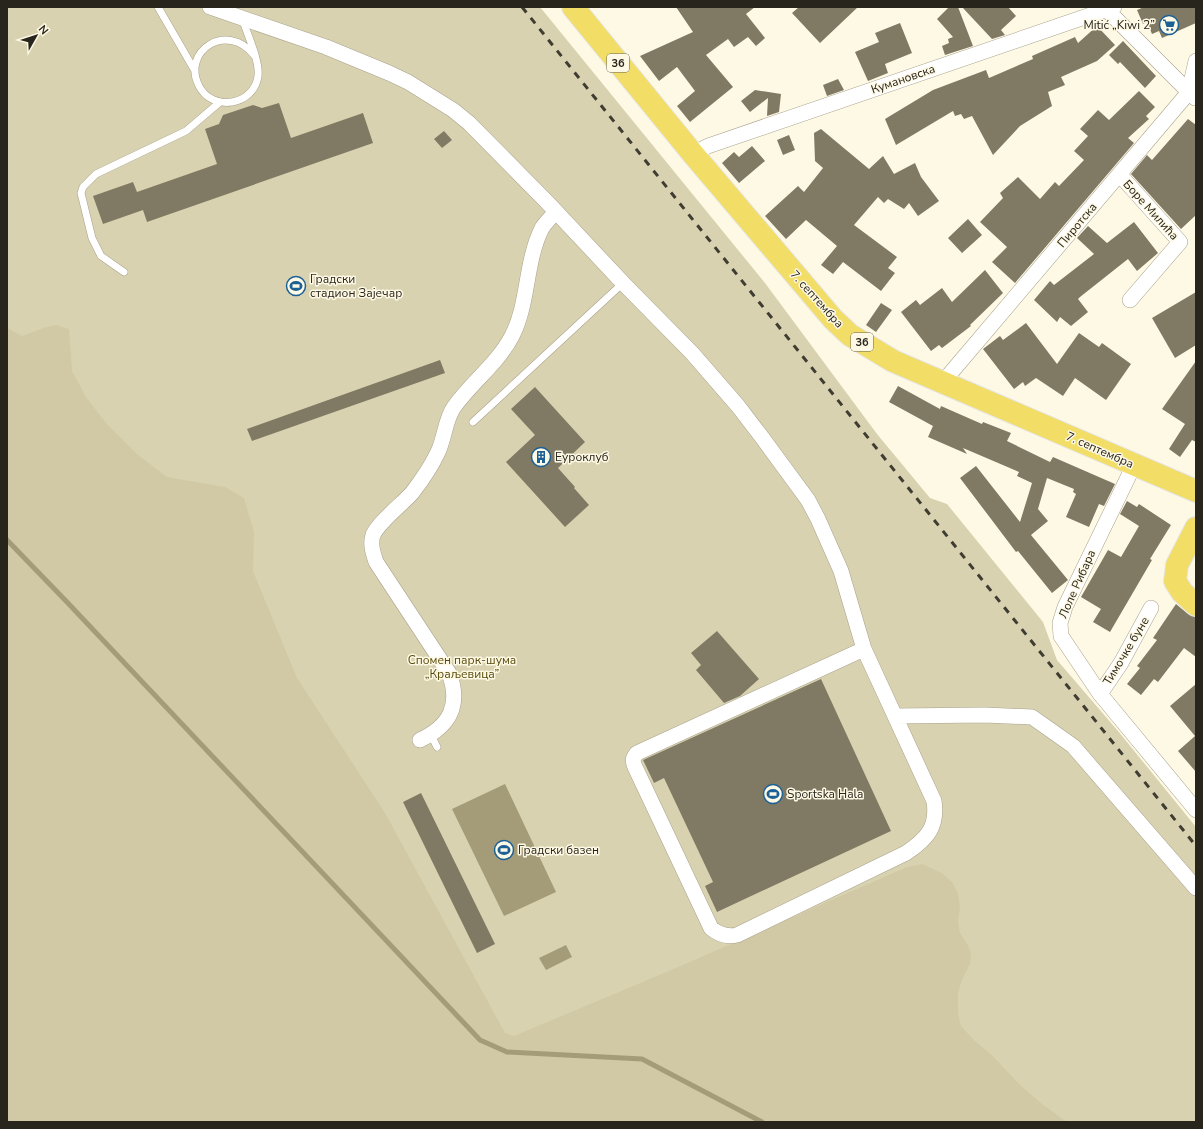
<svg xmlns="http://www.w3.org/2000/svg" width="1203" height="1129" font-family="'Nunito Sans',sans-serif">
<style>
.green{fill:#d9d2b0}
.forest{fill:#d1c9a5}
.water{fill:#a49c79}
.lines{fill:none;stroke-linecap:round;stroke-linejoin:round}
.stream{stroke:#a49c79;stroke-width:5}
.building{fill:#807a64}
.service-casing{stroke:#a8a28b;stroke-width:8}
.minor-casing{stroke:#a8a28b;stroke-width:16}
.primary-casing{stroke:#e5e5e4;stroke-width:24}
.service{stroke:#fff;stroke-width:7}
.minor{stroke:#fff;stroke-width:15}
.primary{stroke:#f2dd66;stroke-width:22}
.rail{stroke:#3f3c32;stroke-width:3;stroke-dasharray:7 7;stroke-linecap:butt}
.labels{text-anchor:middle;stroke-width:3;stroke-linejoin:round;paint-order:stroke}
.shield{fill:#fef9e5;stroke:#686558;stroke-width:1}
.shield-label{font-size:11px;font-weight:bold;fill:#28251c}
.poi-label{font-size:12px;fill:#28251c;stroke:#fef9e5;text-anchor:start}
.street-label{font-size:12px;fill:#28251c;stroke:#fef9e5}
.park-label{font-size:12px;fill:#584b0b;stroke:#fef9e5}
</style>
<rect width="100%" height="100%" fill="#fef9e5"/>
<path class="green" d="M7,7H540L765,283L877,434L930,498L947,504L1043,622L1057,660L1118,731L1196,827V1122H7Z"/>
<path class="forest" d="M57,325L69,329L72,371L86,397L105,422L137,454L167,477L225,487L244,498L254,532L253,571L297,678L385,813L505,1033L514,1036L676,968L907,867L922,864L942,873L952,882L958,893L960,907L958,922L960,933L968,945L971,953L970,964L962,980L958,993V1014L961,1026L974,1040L993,1056L1019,1084L1042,1104L1067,1122H7V328L22,336L46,327Z"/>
<path class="water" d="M505,784L556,892L504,916L452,809Z
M566,945L572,957L546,970L539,958Z"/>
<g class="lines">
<path class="stream" d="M7,540L66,601L480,1040L507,1052L642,1059L762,1122"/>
</g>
<path class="building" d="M676,7H755L746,14L765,38L756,46L748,37L734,47L728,39L706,55L733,87L690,122L677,106L695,91L677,67L659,81L640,56L693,32Z
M799,7H858L820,43L792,13Z
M949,7H958L973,46L945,55L942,46L949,43L948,39L953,37L937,19Z
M962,7H1008L1016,16L1001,30L1005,35L992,39Z
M1144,7H1196V23L1162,38L1159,31L1152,34L1147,22L1143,24L1137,10Z
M900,23L912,53L885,64L888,73L868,81L855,52L879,42L875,33Z
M1097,26L1115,45L1097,61L1061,77L1065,85L1048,92L1052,106L1020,126L993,155L972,116L964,119L961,114L955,116L953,111L896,145L885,119L933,90L986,70L989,78L1033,59L1032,56L1075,37L1078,43Z
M1123,41L1156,76L1145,88L1120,62L1118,64L1109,55Z
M838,79L844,90L827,96L823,85Z
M755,90L781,94L779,112L767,116L768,98L750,112L741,101Z
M1139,91L1155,107L1146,116L1149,119L1128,138L1134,143L1015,283L992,262L1007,247L980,222L1003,198L1000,193L1018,177L1040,199L1055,182L1059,186L1084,160L1074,151L1088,136L1080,129L1098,110L1109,120Z
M279,103L291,138L363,113L373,143L147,222L143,210L103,224L93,196L133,182L137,192L217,164L205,129L219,124L223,115L253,105L262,108Z
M1188,119L1196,125V215L1181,229L1131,174L1147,155L1152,160Z
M821,129L869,169L883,156L894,174L915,163L921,177L939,201L918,216L909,203L904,209L888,199L884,203L878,197L854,225L897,257L888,268L895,273L881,291L843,262L833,274L821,265L837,246L806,220L786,239L765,216L798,186L804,192L823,168L815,161L814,133Z
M444,131L452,140L442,148L434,139Z
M789,135L795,150L783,155L777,140Z
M752,146L765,161L739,183L722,163L734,152L739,157Z
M968,219L982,235L962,253L948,238Z
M1134,222L1158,253L1137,271L1128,259L1080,297L1078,299L1088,312L1071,326L1060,317L1057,322L1034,300L1050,281L1054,285L1094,254L1077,238L1088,226L1107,243Z
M985,270L1003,293L970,325L971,326L942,348L939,345L931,351L901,312L916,300L920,305L942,288L952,302Z
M1196,292V345L1175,358L1152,318Z
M881,303L892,310L876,332L866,325Z
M1026,323L1057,364L1079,333L1099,347L1102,343L1131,364L1106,400L1075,378L1063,396L1036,378L1025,386L1023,382L1014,389L983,349L1000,336L1003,340Z
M440,360L445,373L252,441L247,429Z
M1196,361V442L1192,440L1180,457L1169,449L1185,424L1162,409Z
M898,386L940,409L941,406L982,424L983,422L1011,433L1007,441L1050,462L1053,457L1115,484L1104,506L1099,504L1089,527L1066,517L1076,494L1073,492L1074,489L1047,478L1038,509L1048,521L1031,535L1068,580L1052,593L1018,551L1016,552L960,478L976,466L1020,522L1032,483L1017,476L1019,472L963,448L967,454L928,437L933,426L889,402Z
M535,387L585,442L558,468L575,487L574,488L589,505L565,527L506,462L535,435L511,409Z
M1127,501L1137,507L1139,504L1171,525L1150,559L1152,560L1110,632L1093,622L1101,609L1081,597L1108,550L1121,557L1139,526L1120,514Z
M1176,604L1188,614L1196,617V657L1184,648L1158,682L1154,679L1141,695L1127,684L1140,668L1137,666L1157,640L1153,638Z
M717,631L759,679L740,696L724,703L696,670L701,665L691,653Z
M821,679L891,831L717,912L705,886L713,882L664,778L654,783L643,760Z
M1196,684V772L1178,751L1195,736L1170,706Z
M421,793L495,944L477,953L403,802Z"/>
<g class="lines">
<g class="service-casing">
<path id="service" d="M158,7L195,71
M242,18C247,34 260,61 258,76C254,106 212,112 199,86C181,51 227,21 254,55
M124,272L101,256L92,238L81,193L83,187L96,174L186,131L220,102
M473,422L623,283
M431,735L437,747"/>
</g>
<g class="minor-casing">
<path id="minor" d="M210,7L326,47L389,73L408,82L453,110L469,123L547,202L623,283L692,353L738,406L764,440L808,500L818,519L841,571L864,649L934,801C938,827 927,839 906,853L737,935C727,937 719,935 711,928L635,767C632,760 633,758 637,753L864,649
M1104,7L1195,98
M693,154L708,146L1114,7
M1120,175L1180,242L1130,300
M943,382L1189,92L1196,61
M1134,465L1065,607L1060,623L1061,636L1100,694L1196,810
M1100,694L1121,663L1151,608
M896,716L985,715L1032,717L1073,746L1196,888
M420,740C450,726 461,705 449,673L376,562C373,553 370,544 373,535C378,523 402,504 412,493C422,480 431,467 438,452C445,437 445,420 454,407C472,382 498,363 512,336C529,303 525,262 542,228C546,222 551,217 556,212"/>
</g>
<g class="primary-casing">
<path id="primary" d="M573,7L693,154L833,319L850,335L893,361L1196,491
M1196,528L1177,565L1175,581L1182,592L1196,605"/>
</g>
<use href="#service" class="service"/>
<use href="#minor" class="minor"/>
<use href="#primary" class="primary"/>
<path class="rail" d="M522,7L1196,846"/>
</g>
<defs>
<g id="supermarket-ring" transform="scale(1)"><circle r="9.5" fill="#fef9e5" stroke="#1c6196" stroke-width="1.5"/><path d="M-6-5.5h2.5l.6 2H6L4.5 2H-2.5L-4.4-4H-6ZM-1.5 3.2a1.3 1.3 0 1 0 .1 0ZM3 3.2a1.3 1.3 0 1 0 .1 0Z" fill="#1c6196"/></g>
<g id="stadium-ring" transform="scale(1)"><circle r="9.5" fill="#fef9e5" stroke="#1c6196" stroke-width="1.5"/><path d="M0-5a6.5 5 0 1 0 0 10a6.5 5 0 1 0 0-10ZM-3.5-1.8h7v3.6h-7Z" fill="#1c6196"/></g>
<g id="building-ring" transform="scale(1)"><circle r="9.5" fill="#fef9e5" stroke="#1c6196" stroke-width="1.5"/><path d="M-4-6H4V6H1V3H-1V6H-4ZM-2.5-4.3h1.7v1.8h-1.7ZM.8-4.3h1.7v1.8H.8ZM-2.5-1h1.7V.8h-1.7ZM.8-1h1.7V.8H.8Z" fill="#1c6196"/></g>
</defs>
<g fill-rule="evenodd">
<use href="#supermarket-ring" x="1169" y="25"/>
<use href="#stadium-ring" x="296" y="286"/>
<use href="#building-ring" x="541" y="457"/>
<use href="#stadium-ring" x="773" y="794"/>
<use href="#stadium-ring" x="504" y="850"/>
</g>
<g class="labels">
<g class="shield">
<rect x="607" y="54" width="22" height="18" rx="3"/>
<rect x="851" y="333" width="22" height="18" rx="3"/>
</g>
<g class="shield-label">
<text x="618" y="67">36</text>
<text x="862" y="346">36</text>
</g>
<g class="poi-label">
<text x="1155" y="29" text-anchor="end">Mitić „Kiwi 2”</text>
<text x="310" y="283">Градски<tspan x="310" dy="14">стадион Зајечар</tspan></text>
<text x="555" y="461">Еуроклуб</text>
<text x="787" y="798">Sportska Hala</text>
<text x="518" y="854">Градски базен</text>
</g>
<g class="street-label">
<text transform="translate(903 79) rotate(-19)" y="4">Кумановска</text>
<text transform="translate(1151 210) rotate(48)" y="4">Боре Милића</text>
<text transform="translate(1077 225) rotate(-50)" y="4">Пиротска</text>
<text transform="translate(817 299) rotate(48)" y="4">7. септембра</text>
<text transform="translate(1100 450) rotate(24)" y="4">7. септембра</text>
<text transform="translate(1077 584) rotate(-66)" y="4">Лоле Рибара</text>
<text transform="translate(1126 651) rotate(-59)" y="4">Тимочке буне</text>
</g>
<g class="park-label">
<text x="462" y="664">Спомен парк-шума<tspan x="462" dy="14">„Краљевица”</tspan></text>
</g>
</g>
<rect width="1203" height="1129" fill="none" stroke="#28251c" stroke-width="16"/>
<g transform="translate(36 36) rotate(51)" stroke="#fef9e5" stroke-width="3" paint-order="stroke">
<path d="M0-3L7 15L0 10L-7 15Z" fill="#28251c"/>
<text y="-6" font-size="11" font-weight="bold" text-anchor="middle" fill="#28251c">N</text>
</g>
</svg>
